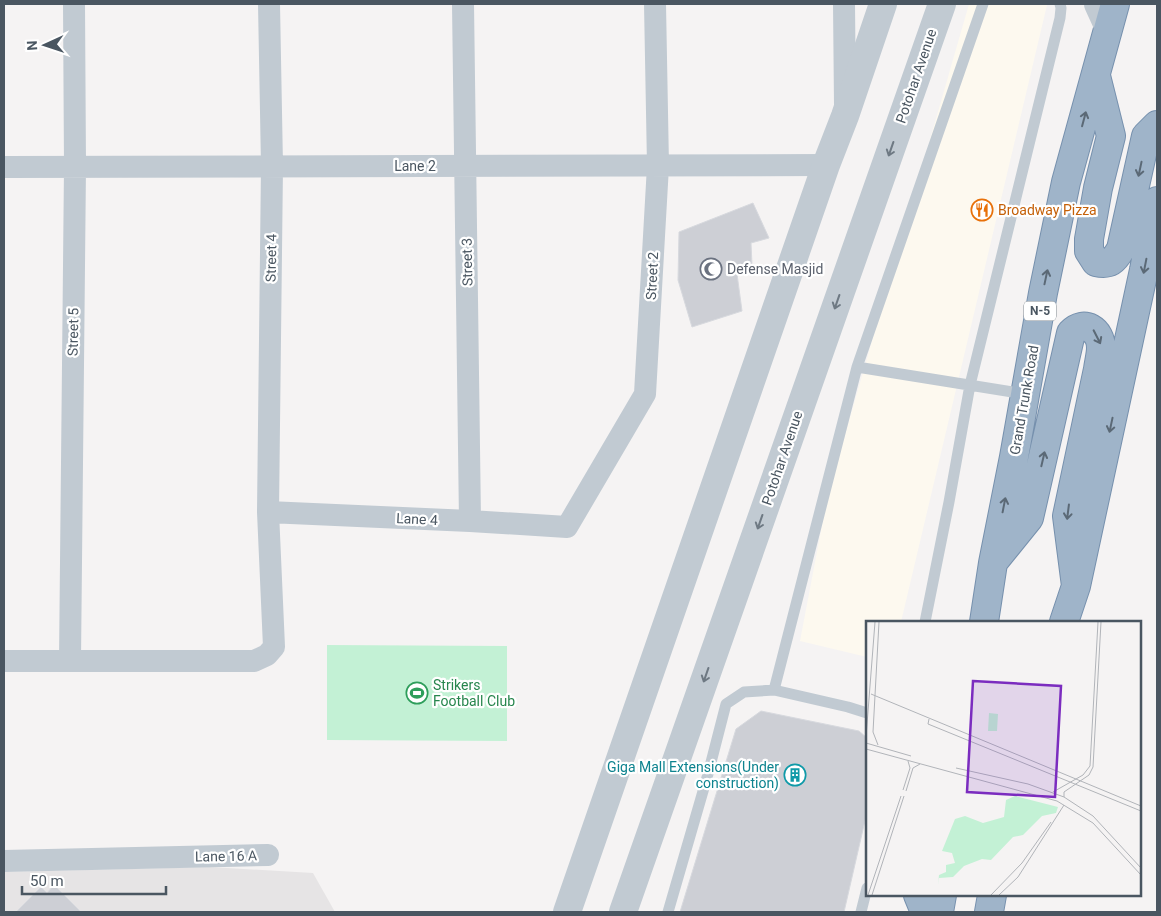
<svg xmlns="http://www.w3.org/2000/svg" width="1161" height="916" font-family="Roboto,sans-serif">
<style>
.commercial{fill:#fdf9ef}
.education{fill:#e6e4e5}
.green{fill:#c3f1d5}
.building{fill:#cdcfd5;stroke:#d7d9de}
.lines{fill:none;stroke-linecap:round;stroke-linejoin:round}
.trunk-casing{stroke:#7690ad;stroke-width:30}
.service{stroke:#c1cad2;stroke-width:11}
.minor{stroke:#c1cad2;stroke-width:22}
.tertiary{stroke:#c1cad2;stroke-width:28}
.trunk{stroke:#9fb4c9;stroke-width:28}
.oneway{stroke:#5b6976}
.oneway2{stroke:#6e7983}
.labels{text-anchor:middle;stroke-width:4.5;stroke-linejoin:round;paint-order:stroke}
.shield{fill:#fff;stroke:#808990;stroke-width:1}
.shield-label{font-size:12px;font-weight:bold;fill:#4a5661}
.street-label{font-size:14px;fill:#4a5661;stroke:#fff}
.food-label{font-size:14px;fill:#c56008;stroke:#fff;text-anchor:start}
.worship-label{font-size:14px;fill:#5b616d;stroke:#fff;text-anchor:start}
.leisure-label{font-size:14px;fill:#27864d;stroke:#fff;text-anchor:start}
.culture-label{font-size:14px;fill:#0d838f;stroke:#fff;text-anchor:end}
.inset-road{fill:none;stroke:#b1b4b9;stroke-width:1}
.view{fill:#7b2cbf;fill-opacity:0.15;stroke:#7b2cbf;stroke-width:2.5}
.inset-edge{fill:none;stroke:#4a5661;stroke-width:2.5}
</style>
<rect width="100%" height="100%" fill="#f5f3f3"/>
<path class="commercial" d="M969,4H1042L1047,5L901,622H867V657L800,641L828,494Z"/>
<path class="education" d="M210,867L313,873L335,912H4V872Z"/>
<path class="green" d="M327,645L507,646V741L327,740Z"/>
<path class="building" d="M753,203L769,238L751,243L752,265L737,274L742,311L692,327L678,280L679,232Z
M761,711L859,731L867,738V812L844,912H680L736,729Z
M54,885L81,912H16L41,887L47,893Z"/>
<g class="lines">
<g class="trunk-casing">
<path id="trunk" d="M1096,76L1111,136L1098,188L1089,239V251L1096,262C1110,265 1114,261 1121,249L1146,136L1157,125
M995,560L1029,518L1071,333C1084,319 1101,330 1101,348C1101,354 1099,362 1098,369L1067,516L1076,586
M984,622L993,563L1014,457L1043,293L1066,182L1115,4
M1064,622L1076,586L1144,270L1157,201
M918,895L925,912
M939,912L942,895
M989,912L992,895"/>
</g>
<path class="service" d="M857,367L1025,394
M925,622L949,502L970,385L1060,18L1061,8L1060,4
M774,690L857,367L983,4
M668,912L708,774L726,704L744,692L774,690L848,707L867,713
M861,912L867,888"/>
<path class="minor" d="M463,4L470,521
M844,4L845,105
M4,167L826,165
M268,512L470,521L567,527L645,394L658,166L655,4
M4,661H254L267,655L274,647L268,512L272,166L269,4
M70,661L75,167L74,4
M4,861L268,855"/>
<path class="tertiary" d="M1098,4L1108,26
M567,912L826,165L845,116L883,4
M623,912L942,4"/>
<use href="#trunk" class="trunk"/>
</g>
<defs><path id="oneway-shaft" d="M-6 0H5M1.5-3L5.5 0L1.5 3" fill="none" stroke-width="1.6" stroke-linecap="round" stroke-linejoin="round" transform="scale(1.25)"/></defs>
<g class="oneway">
<use href="#oneway-shaft" transform="translate(1084 119) rotate(-75)"/>
<use href="#oneway-shaft" transform="translate(1140 169) rotate(102)"/>
<use href="#oneway-shaft" transform="translate(1145 266) rotate(101)"/>
<use href="#oneway-shaft" transform="translate(1046 277) rotate(-78)"/>
<use href="#oneway-shaft" transform="translate(1097 337) rotate(63)"/>
<use href="#oneway-shaft" transform="translate(1111 425) rotate(102)"/>
<use href="#oneway-shaft" transform="translate(1043 459) rotate(-77)"/>
<use href="#oneway-shaft" transform="translate(1004 505) rotate(-79)"/>
<use href="#oneway-shaft" transform="translate(1068 512) rotate(97)"/>
</g>
<g class="oneway2">
<use href="#oneway-shaft" transform="translate(891 149) rotate(109)"/>
<use href="#oneway-shaft" transform="translate(837 302) rotate(109)"/>
<use href="#oneway-shaft" transform="translate(760 522) rotate(109)"/>
<use href="#oneway-shaft" transform="translate(706 675) rotate(109)"/>
</g>
<defs>
<g id="restaurant-ring" transform="scale(1.125)"><circle r="9.5" fill="#fff" stroke="#e8710a" stroke-width="1.5"/><path d="M-5-6h1v4h1v-4h1v4h1v-4h1v5L-1.5 .5V6h-2V.5L-5-1ZM5-6V6H3V1.5H1.5Q1.5-4 5-6Z" fill="#e8710a"/></g>
<g id="mosque-ring" transform="scale(1.125)"><circle r="9.5" fill="#fff" stroke="#6b7280" stroke-width="1.5"/><path d="M3.5-4.9A6 6 0 1 0 3.5 4.9A5 5 0 1 1 3.5-4.9Z" fill="#6b7280"/></g>
<g id="stadium-ring" transform="scale(1.125)"><circle r="9.5" fill="#fff" stroke="#2e9e5b" stroke-width="1.5"/><path d="M0-5a6.5 5 0 1 0 0 10a6.5 5 0 1 0 0-10ZM-3.5-1.8h7v3.6h-7Z" fill="#2e9e5b"/></g>
<g id="building-ring" transform="scale(1.125)"><circle r="9.5" fill="#fff" stroke="#0f9aa8" stroke-width="1.5"/><path d="M-4-6H4V6H1V3H-1V6H-4ZM-2.5-4.3h1.7v1.8h-1.7ZM.8-4.3h1.7v1.8H.8ZM-2.5-1h1.7V.8h-1.7ZM.8-1h1.7V.8H.8Z" fill="#0f9aa8"/></g>
</defs>
<g fill-rule="evenodd">
<use href="#restaurant-ring" x="982" y="210"/>
<use href="#mosque-ring" x="711" y="269"/>
<use href="#stadium-ring" x="417" y="693"/>
<use href="#building-ring" x="795" y="775"/>
</g>
<g class="labels">
<rect class="shield" x="1024" y="301.5" width="32" height="19" rx="4"/>
<g class="shield-label">
<text x="1040" y="315">N-5</text>
</g>
<g class="street-label">
<text transform="translate(916 76) rotate(-71)" y="5">Potohar Avenue</text>
<text x="415" y="171">Lane 2</text>
<text transform="translate(271 258) rotate(-89)" y="5">Street 4</text>
<text transform="translate(467 262) rotate(-91)" y="5">Street 3</text>
<text transform="translate(652 276) rotate(-87)" y="5">Street 2</text>
<text transform="translate(73 332) rotate(-89)" y="5">Street 5</text>
<text transform="translate(1024 400) rotate(-80)" y="5">Grand Trunk Road</text>
<text transform="translate(782 458) rotate(-71)" y="5">Potohar Avenue</text>
<text transform="translate(417 519) rotate(3)" y="5">Lane 4</text>
<text transform="translate(226 856) rotate(-1)" y="5">Lane 16 A</text>
</g>
<g class="food-label">
<text x="998" y="215">Broadway Pizza</text>
</g>
<g class="worship-label">
<text x="727" y="274">Defense Masjid</text>
</g>
<g class="leisure-label">
<text x="433" y="690">Strikers<tspan x="433" dy="16">Football Club</tspan></text>
</g>
<g class="culture-label">
<text x="779" y="772">Giga Mall Extensions(Under<tspan x="779" dy="16">construction)</tspan></text>
</g>
</g>
<g transform="translate(866 621)">
<rect width="275" height="275" fill="#f5f3f3"/>
<path d="M123,92L132,93L131,110H122ZM149,175L192,186L190,192L176,195L157,214L147,216L125,239L116,238L98,245L87,256L73,257L72,264L73,254L80,251V244L89,242L86,232L76,230L89,198L99,195L117,202L138,196L140,179Z" fill="#c3f1d5"/>
<path class="inset-road" d="M5,73L275,185M63,98L62,103L275,190M0,116L9,1M0,122L45,135M12,124L7,111L13,1M0,128L191,180L227,202L275,254M90,147L162,163L198,176L227,195L275,247M37,169L44,147L42,140M40,170L47,147L54,143M187,171L217,154L224,145L232,1M198,176V171L223,154L227,146L235,1M2,274L35,175M6,274L38,175M125,274L156,242L185,201M133,274L152,256L198,184"/>
<path class="view" d="M107,60L195,65L189,176L101,171Z"/>
<rect width="275" height="275" class="inset-edge"/>
</g>
<rect width="1161" height="916" fill="none" stroke="#4a5661" stroke-width="10"/>
<g transform="translate(45 45) rotate(267)" stroke="#ffffff" stroke-width="4" paint-order="stroke">
<path d="M0-4L9 19L0 12L-9 19Z" fill="#4a5661"/>
<text y="-8" font-size="14" font-weight="bold" text-anchor="middle" fill="#4a5661">N</text>
</g>
<path d="M22 886v8h144v-8" fill="none" stroke="#4a5661" stroke-width="2.5"/>
<text x="30" y="886" font-size="15" fill="#4a5661" stroke="#ffffff" stroke-width="4" paint-order="stroke">50 m</text>
</svg>
